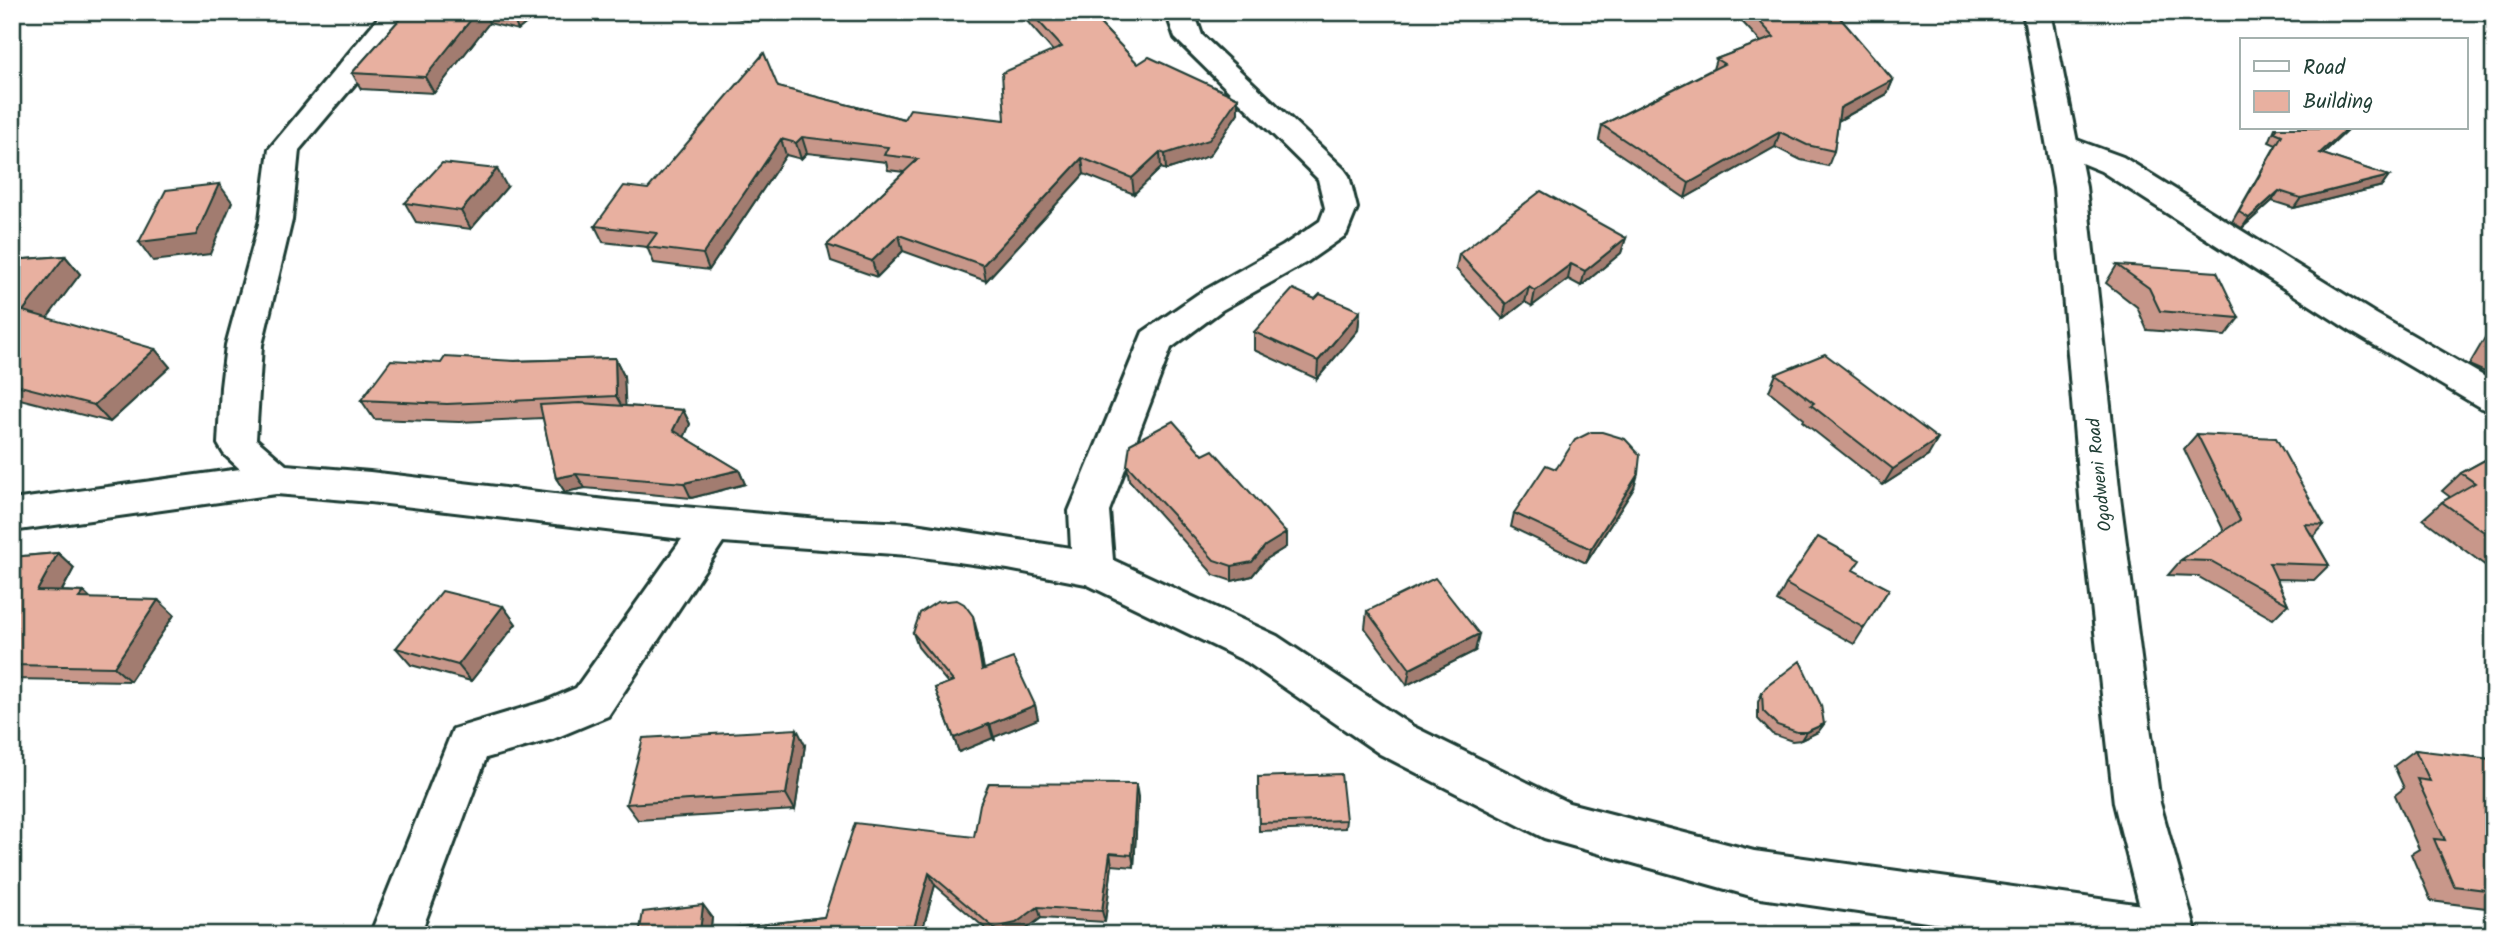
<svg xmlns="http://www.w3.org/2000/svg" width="2506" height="947" font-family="Kalam,sans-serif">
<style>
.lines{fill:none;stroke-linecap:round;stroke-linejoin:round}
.minor-casing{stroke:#1f3d34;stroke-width:6}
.tertiary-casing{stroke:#1f3d34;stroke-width:6}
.minor{fill:#fff;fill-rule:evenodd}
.tertiary{fill:#fff;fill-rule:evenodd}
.wall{fill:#c8978a;stroke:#1f3d34;stroke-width:2}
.shaded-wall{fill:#a27b70;stroke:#1f3d34;stroke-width:2}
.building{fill:#e8b0a0;stroke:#1f3d34;stroke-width:2}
.labels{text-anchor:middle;stroke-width:5;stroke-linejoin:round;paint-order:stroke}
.street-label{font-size:18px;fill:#1f3d34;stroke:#fff}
</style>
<rect width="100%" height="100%" fill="#fff"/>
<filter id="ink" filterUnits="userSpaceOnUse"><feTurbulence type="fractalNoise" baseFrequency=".0143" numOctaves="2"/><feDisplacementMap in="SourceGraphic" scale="14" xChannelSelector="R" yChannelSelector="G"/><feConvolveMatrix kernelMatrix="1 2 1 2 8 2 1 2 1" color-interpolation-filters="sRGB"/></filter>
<g filter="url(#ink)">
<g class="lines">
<g class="minor-casing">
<path id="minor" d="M383,12H411L380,54L299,150L292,220L262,345L256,439L286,465L370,472L614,501L819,519L908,523L1071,548L1069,511L1143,332L1198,294L1283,246L1320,221L1325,208L1318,179L1175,38L1166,12H1194L1202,35L1344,169L1349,176L1357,208L1346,235L1307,262L1222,310L1171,348L1109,511L1113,560L1277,636L1412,726L1569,803L1754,851L2171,909L2188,916L2195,935H2016L1754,897L1544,838L1380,754L1247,662L1086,584L1008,569L908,555L723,542L608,716L553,739L486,758L420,935H370L453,729L546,701L576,688L682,539L370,502L276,494L12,531V500L240,469L224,454L218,444L221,387L226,345L260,220L269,149Z
M2063,135L2123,157L2376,314L2494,382V412L2481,408L2352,332L2101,171L2052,151L2048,144L2052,137Z"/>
</g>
<g class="tertiary-casing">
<path id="tertiary" d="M2023,12H2051L2086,187L2120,497L2160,803L2197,935H2147L2114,803L2080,497L2054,187Z
M2478,12H2494V21L2482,18Z"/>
</g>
<use href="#minor" class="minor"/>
<use href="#tertiary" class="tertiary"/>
</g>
<path class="wall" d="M406,12H540L518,30L489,23L434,93L361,89L352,73Z
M708,12H754L747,20Z
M1019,12H1089L1138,64L1238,98V113L1209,156L1166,170L1161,168L1134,194L1084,174L986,281L903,251L877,277L831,261L827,245L904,172L888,170L886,162L807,153L801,159L786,155L709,270L654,263L647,247L603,242L595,226L648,189L778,87L904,119L1005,120L1053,51Z
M1735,12H1835L1893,80L1887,94L1838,121L1834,151L1828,166L1801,160L1775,147L1685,198L1599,140L1602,125L1713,69L1716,59L1761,42L1735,14Z
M2275,128H2350L2322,154L2389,176L2382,186L2294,208L2272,201L2242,228L2232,222L2276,145L2269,142Z
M507,187L471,229L416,222L405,203Z
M1626,238L1621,253L1581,286L1568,279L1532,306L1525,302L1503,319L1456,269L1459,254Z
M65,256L80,274L47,318L170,367L110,422L12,397V260Z
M2117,265L2239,318L2225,336L2147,330L2137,307L2106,283Z
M1315,299L1360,311L1358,330L1317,379L1254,350V332Z
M2494,325V376L2469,365L2490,329Z
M615,358L624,376L625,406L683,410L690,424L684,437L739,470L745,484L691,498L585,488L565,492L556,478L543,418L459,422L374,419L361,400L441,363Z
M1776,374L1928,456L1883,485L1803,422L1804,419L1769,391Z
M2197,434L2324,525L2313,537L2329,565L2314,580L2277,579L2288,604L2273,619L2197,576L2168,575L2181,560L2224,531L2184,449Z
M1203,455L1286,533V547L1265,560L1252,576L1232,581L1214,575L1129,480L1127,465Z
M2494,455V572L2423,519L2442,502L2450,497L2442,491L2461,473Z
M1556,469L1634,488L1586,563L1511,527L1514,513Z
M58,553L74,568L62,591L84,592L91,599L158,600L174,615L130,681L12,679V557Z
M1786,584L1889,589L1854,644L1777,601Z
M503,606L516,624L471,681L411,665L396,648Z
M1367,611L1475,651L1407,685L1365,628Z
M977,631L984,669L1035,705L1038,719L994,737L995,741L993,738L959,752L935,688L948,683L918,647L913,633Z
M1762,693L1824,724L1818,732L1801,740L1792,741L1772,734L1758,719V702Z
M805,745L795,810L638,820L626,804Z
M2415,750L2494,764V909L2431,901L2411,854L2419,849L2395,795L2404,788L2394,766Z
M1258,777L1346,820L1345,828L1259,831Z
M1138,797L1134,867L1112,865L1105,922L1041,918L1020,934L993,935L935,885L921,935H639L703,905L712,917L711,931L824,917L974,837Z"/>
<path class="shaded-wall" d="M477,12H484L489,23L434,93L425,77Z
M513,12H540L518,30L511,14Z
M744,12H754L747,20Z
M1893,80L1887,94L1834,123L1840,108Z
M1238,98V113L1209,156L1166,170L1165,154Z
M2347,128H2350L2313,163L2320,153Z
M1780,132L1775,147L1685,198L1689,183Z
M802,137L807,153L801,159L796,143Z
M781,139L786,155L709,270L703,254Z
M1160,152L1161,168L1134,194L1132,178Z
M1082,158L1084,174L986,281L983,265Z
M497,169L507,187L471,229L461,211Z
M2389,176L2382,186L2294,208L2301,198Z
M219,184L232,202L210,254L153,261L139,242Z
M2279,191L2272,201L2242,228L2249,218Z
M899,235L903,251L877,277L872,261Z
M1626,238L1621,253L1581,286L1585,271Z
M65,256L80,274L39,329L23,311Z
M1571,264L1568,279L1532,306L1535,291Z
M1529,287L1525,302L1503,319L1506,304Z
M1360,311L1358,330L1317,379L1318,361Z
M155,349L170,367L110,422L94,405Z
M615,358L624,376L626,414L616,396Z
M683,410L690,424L681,445L673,430Z
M1938,439L1928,456L1883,485L1893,469Z
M739,470L745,484L691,498L684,483Z
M576,474L585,488L565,492L556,478Z
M1638,474L1634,488L1586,563L1591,549Z
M1286,533V547L1265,560L1252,576L1232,581V566Z
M58,553L74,568L54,605L37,591Z
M84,592L100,607L79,598Z
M158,600L174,615L130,681L114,667Z
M503,606L516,624L471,681L458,665Z
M973,616L977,631L986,684L982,670Z
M1479,634L1475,651L1407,685L1410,669Z
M1035,705L1038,719L994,737L995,741L990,724Z
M989,724L993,738L959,752L954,738Z
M1824,724L1818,732L1801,740L1806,732Z
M797,729L805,745L795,810L786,794Z
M1136,784L1138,797L1134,867L1132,855Z
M1110,853L1112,865L1105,922L1102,911Z
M929,873L935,885L921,935H912Z
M703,905L712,917L710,935L700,932Z
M1038,907L1041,918L1020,934L997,935L994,928Z"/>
<path class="building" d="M406,12H477L425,77L352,73Z
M1030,12H1089L1138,64L1149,57L1238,98L1209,140L1165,154L1160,152L1132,178L1082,158L983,265L899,235L872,261L827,245L918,159L884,155L888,147L802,137L796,143L781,139L703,254L647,247L657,233L595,226L624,186L648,189L764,53L778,87L904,119L910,109L1005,120L1002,73L1062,47Z
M1751,12H1835L1893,80L1840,108L1834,151L1807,145L1780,132L1689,183L1602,125L1724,64L1716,59L1774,37Z
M2278,128H2347L2320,153L2389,176L2301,198L2279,191L2249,218L2239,212L2282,135L2275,132Z
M442,163L497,169L461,211L405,203Z
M219,184L196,235L139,242L166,190Z
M1541,191L1626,238L1585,271L1571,264L1535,291L1529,287L1506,304L1459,254Z
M65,256L23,311L155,349L94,405L12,384V260Z
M2117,265L2217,272L2239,318L2160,311L2149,288Z
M1293,289L1315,299L1320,294L1360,311L1318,361L1254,332Z
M2494,334V349L2487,346Z
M1825,354L1938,439L1893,469L1811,405L1814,403L1776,374Z
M445,357L515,361L615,358L616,396L447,404L361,400L391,360L441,363Z
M580,403L683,410L673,430L739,470L684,483L576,474L556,478L540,405Z
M1173,421L1203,455L1213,450L1286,533L1265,546L1252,562L1232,566L1214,560L1127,465L1130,444Z
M1591,432H1602L1625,439L1640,455L1638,474L1591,549L1514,513L1546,465L1556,469L1575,440Z
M2197,434L2276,438L2324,525L2305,524L2329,565L2269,563L2288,604L2211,561L2181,560L2240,520Z
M2494,455V539L2442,502L2475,483L2461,473Z
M1818,537L1860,560L1853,570L1889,589L1864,628L1786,584Z
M58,553L37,591L84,592L79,598L158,600L114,667L12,665V557Z
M1435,578L1479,634L1410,669L1367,611Z
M442,591L503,606L458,665L396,648Z
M957,600L964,604L973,616L982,670L1013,658L1035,705L990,724L991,727L989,724L954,738L935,688L953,681L913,633L920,613L937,602Z
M1800,661L1821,705L1824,724L1806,732H1797L1777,725L1763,711L1762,693L1766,687Z
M797,729L786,794L626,804L643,738Z
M2415,750L2491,759L2494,764V891L2454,886L2434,839L2445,840L2417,779L2430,781Z
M1341,774L1346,820L1259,823L1258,777Z
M989,783L1136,784L1132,855L1110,853L1102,911L1038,907L1016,923L994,928L929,873L912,935H639L643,912L703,905L700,932L824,917L855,823L974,837L980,804Z"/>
</g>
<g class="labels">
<g class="street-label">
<text transform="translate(2099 475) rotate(-96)" y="6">Ogodweni Road</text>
</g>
</g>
<rect width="2506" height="947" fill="none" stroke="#fff" stroke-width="42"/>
<rect x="21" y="21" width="2464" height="905" fill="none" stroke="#1f3d34" stroke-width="2.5" filter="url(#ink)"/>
<rect x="2240" y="38" width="228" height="91" fill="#ffffff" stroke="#a5b1ae" stroke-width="2"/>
<rect x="2254" y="61" width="35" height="10" fill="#ffffff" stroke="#a5b1ae" stroke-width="2"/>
<text x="2303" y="74" font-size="21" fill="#1f3d34">Road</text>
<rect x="2254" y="91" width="35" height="21" fill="#e8b0a0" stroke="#a5b1ae" stroke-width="2"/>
<text x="2303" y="108" font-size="21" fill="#1f3d34">Building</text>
</svg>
